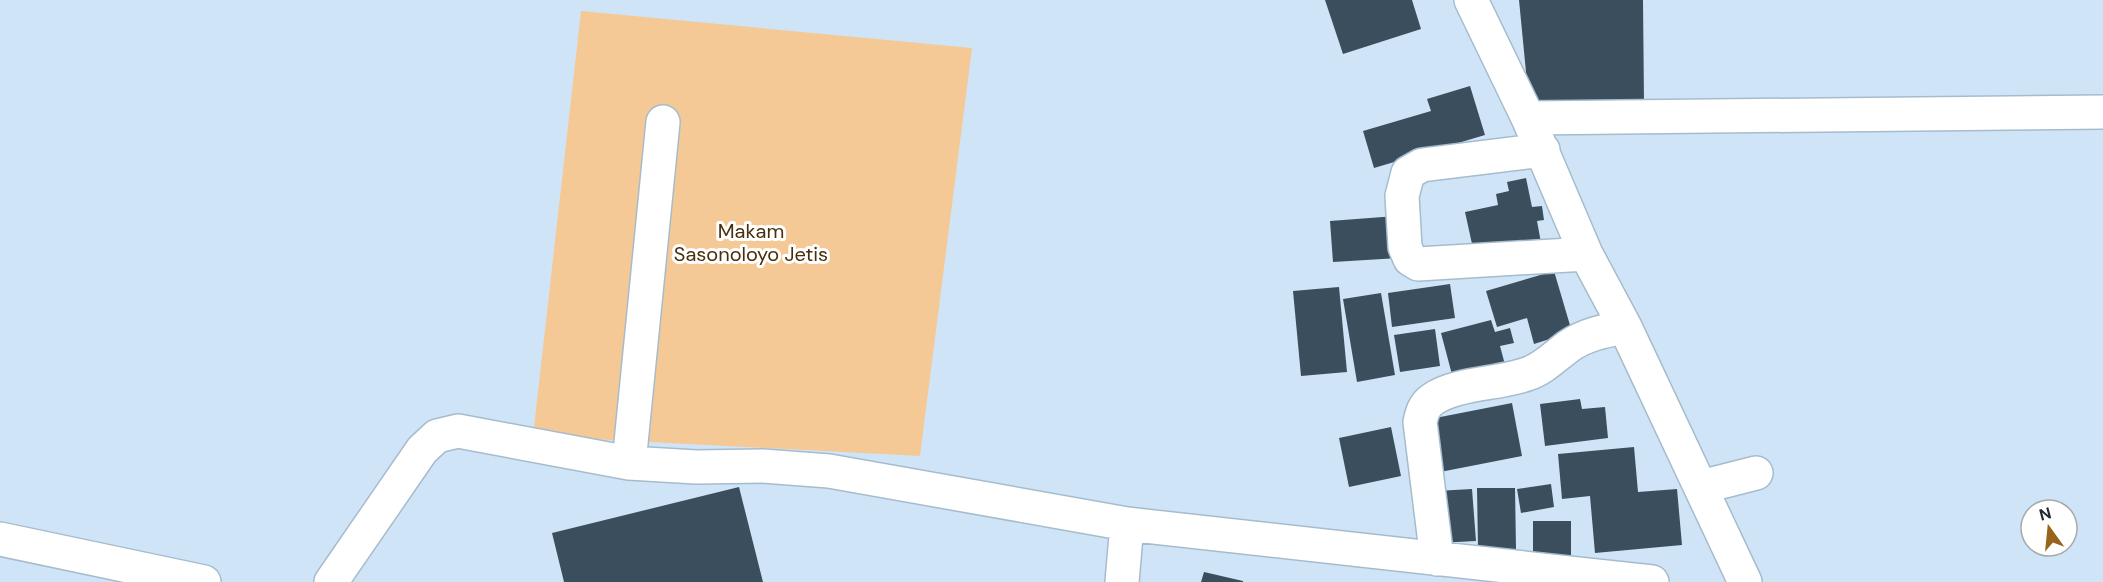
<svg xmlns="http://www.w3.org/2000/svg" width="2103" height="582" font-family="'DM Sans',sans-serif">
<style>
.green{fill:#f5c996}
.building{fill:#3b4e5d}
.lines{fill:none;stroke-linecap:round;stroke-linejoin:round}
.minor-casing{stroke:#a6bccd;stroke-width:36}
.minor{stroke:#fff;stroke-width:33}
.labels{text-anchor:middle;stroke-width:6;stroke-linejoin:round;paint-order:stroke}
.park-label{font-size:20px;fill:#482f0d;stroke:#fff}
</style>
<rect width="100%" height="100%" fill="#cfe5f7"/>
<path class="green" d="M581,11L972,48L920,456L533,436Z"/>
<path class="building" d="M1325,0H1412L1421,29L1343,54Z
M1519,0H1643L1644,103H1529Z
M1470,86L1485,135L1374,168L1363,131L1431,111L1427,99Z
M1526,178L1532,207L1542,206L1544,220L1537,221L1542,248L1474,253L1465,212L1498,205L1496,194L1509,191L1507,182Z
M1396,216L1399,258L1333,262L1330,221Z
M1554,271L1572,332L1534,344L1527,318L1497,327L1486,291Z
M1450,284L1455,318L1392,327L1388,293Z
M1339,287L1347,372L1301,376L1293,291Z
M1381,293L1395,375L1357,382L1343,299Z
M1491,320L1495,332L1510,328L1514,343L1500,346L1507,372L1455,386L1441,333Z
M1435,329L1440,366L1400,372L1394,335Z
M1580,399L1582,409L1605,407L1608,438L1545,446L1540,404Z
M1512,403L1522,456L1435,473L1425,420Z
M1391,427L1401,476L1349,487L1339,438Z
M1634,447L1638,492L1677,489L1682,545L1595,553L1590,496L1562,499L1558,454Z
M1551,484L1554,507L1521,513L1517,489Z
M739,487L763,582H564L552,533Z
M1477,488H1515L1516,549H1478Z
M1472,489L1476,541L1439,543L1436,491Z
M1533,521H1571V556H1533Z
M1204,572L1243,581V582H1201Z"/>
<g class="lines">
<g class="minor-casing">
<path id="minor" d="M1471,0L1528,118L1586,254L1625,327L1745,582
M1528,118L2103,112
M1543,150L1422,165L1408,173L1402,196L1405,247L1410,259L1418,264L1586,254
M629,463L663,122
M1701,487L1756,473
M0,539L204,582
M1437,559L1420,422C1422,413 1424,405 1433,399C1456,383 1500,384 1527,374C1543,369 1555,356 1569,346C1586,334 1605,331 1625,327
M331,582L422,450L437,436L458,431L629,463L696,467L763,466L829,471L1127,524
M1122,582L1127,524C1302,545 1477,562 1652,582"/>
</g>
<use href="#minor" class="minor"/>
</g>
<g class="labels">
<g class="park-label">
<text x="751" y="238">Makam<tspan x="751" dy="23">Sasonoloyo Jetis</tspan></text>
</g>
</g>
<g transform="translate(2049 528) rotate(345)"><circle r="28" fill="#ffffff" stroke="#a6a9ac" stroke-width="1.5"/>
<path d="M0-4.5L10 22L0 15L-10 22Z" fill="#98641a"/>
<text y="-9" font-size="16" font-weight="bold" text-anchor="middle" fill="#202930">N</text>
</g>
</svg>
